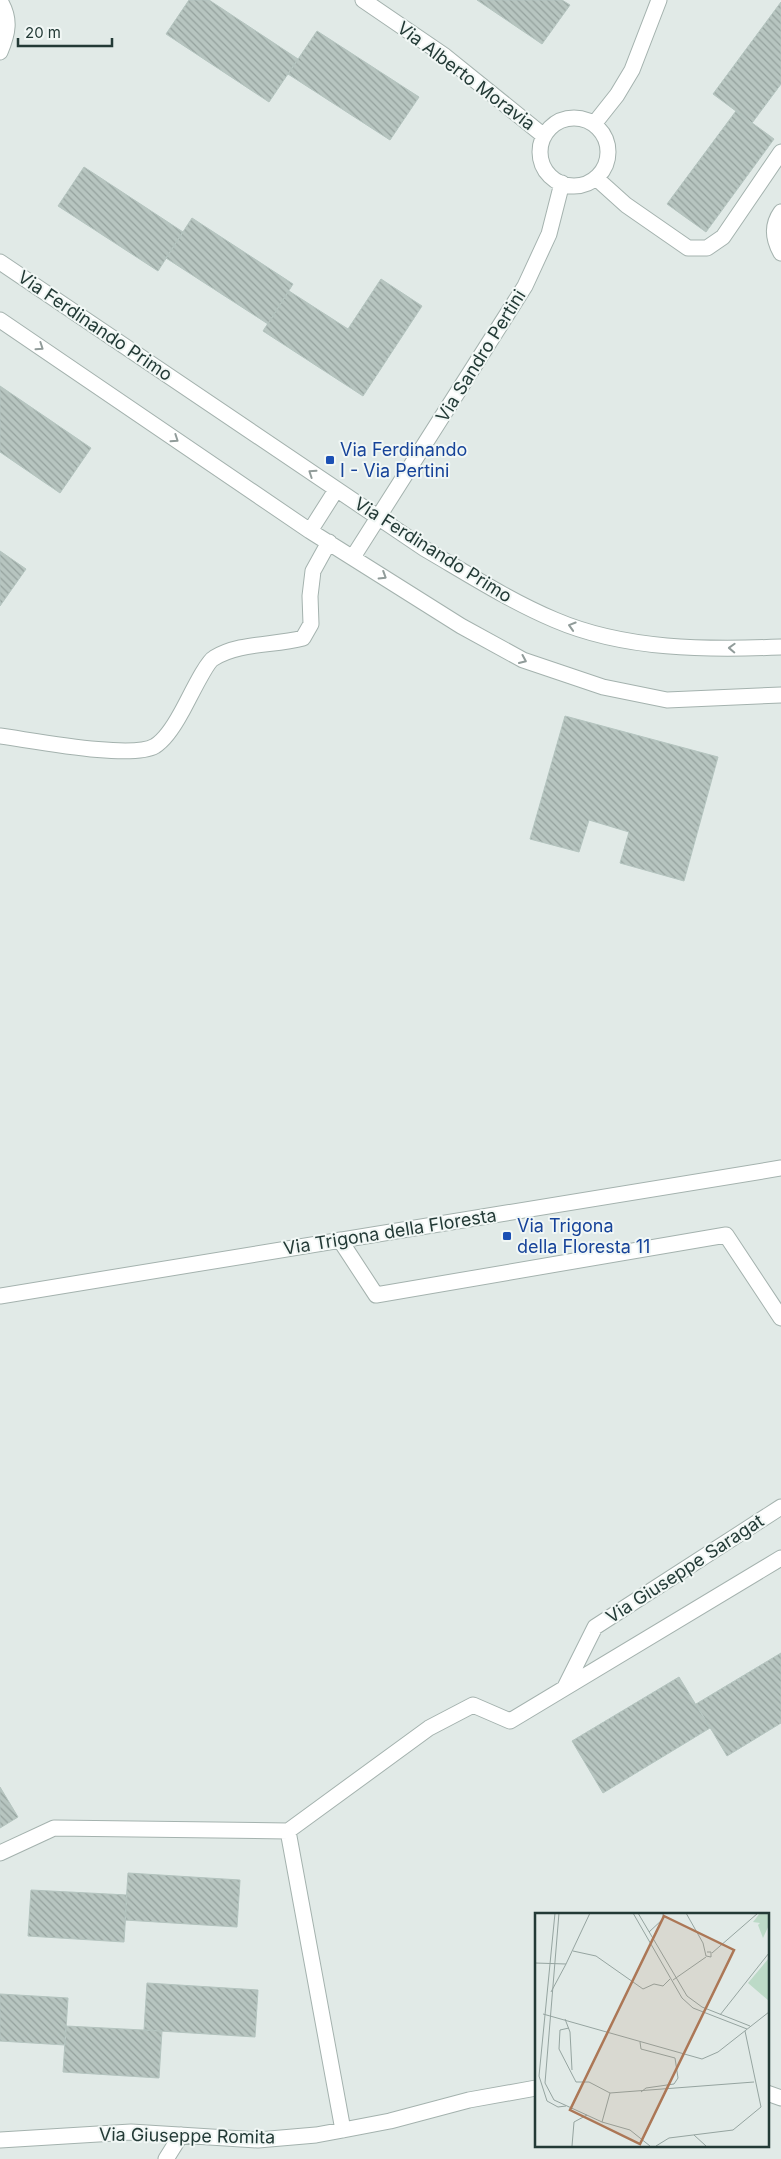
<svg xmlns="http://www.w3.org/2000/svg" width="781" height="2159" font-family="Inter,sans-serif">
<style>
.building{fill:url(#building-back-hatch);stroke:#b4c4bf}
.lines{fill:none;stroke-linecap:round;stroke-linejoin:round}
.minor-casing{stroke:#a4b2ae;stroke-width:17}
.minor{stroke:#fff;stroke-width:15}
.oneway{stroke:#919c9a}
.transit-dot{fill:#1a4fb4;stroke:#f1f7f5;stroke-width:2}
.labels{text-anchor:middle;stroke-width:4;stroke-linejoin:round;paint-order:stroke}
.street-label{font-size:18px;fill:#233a36;stroke:#f1f7f5}
.transit-label{font-size:18px;fill:#164399;stroke:#f1f7f5;text-anchor:start}
.inset-road{fill:none;stroke:#95a4a0;stroke-width:1}
.view{fill:#ac7756;fill-opacity:0.15;stroke:#ac7756;stroke-width:2.5}
.inset-edge{fill:none;stroke:#233a36;stroke-width:2.5}
</style>
<defs>
<pattern id="building-back-hatch" width="6" height="6" patternUnits="userSpaceOnUse" patternTransform="scale(1.25)"><rect width="6" height="6" fill="#b7c5c0"/><path d="M-1 5l2 2M0 0l6 6M5-1l2 2" fill="none" stroke="#94a19d"/></pattern>
</defs>
<rect width="100%" height="100%" fill="#e1eae7"/>
<path class="building" d="M189,0H209L298,59L269,102L166,34Z
M477,0H562L570,5L542,44Z
M781,2V84L752,123L713,94Z
M317,31L419,97L390,140L288,74Z
M736,111L774,139L706,232L667,204Z
M84,167L183,232L158,271L58,206Z
M192,218L293,284L268,324L166,258Z
M381,279L422,306L363,396L263,331L289,291L348,329Z
M0,386L91,448L60,493L0,452Z
M0,551L26,569L0,606Z
M565,716L718,757L684,881L620,863L629,832L589,820L579,852L530,839Z
M781,1653V1723L727,1756L696,1704Z
M679,1677L710,1728L603,1793L572,1741Z
M0,1787L18,1817L0,1828Z
M128,1873L240,1880L237,1927L125,1920Z
M31,1890L127,1895L124,1942L28,1936Z
M147,1983L258,1990L255,2037L144,2030Z
M0,1994L68,1998L65,2045L0,2041Z
M66,2026L162,2031L159,2078L63,2072Z"/>
<g class="lines">
<g class="minor-casing">
<path id="minor" d="M363,0L445,56L544,136
M0,1C11,19 8,33 0,52
M540 152a34 34 0 1 1 68 0a34 34 0 1 1-68 0Z
M594,124L617,95L632,70L659,0
M596,178L626,205L688,248H707L723,237L781,152
M781,212C771,226 773,239 781,253
M0,262L425,549C468,574 510,601 555,620C625,650 707,650 781,647
M0,320L310,531L461,626L523,660L603,687L667,700L781,695
M310,531L336,490
M353,557L525,286L549,234L562,183
M0,736C31,740 131,760 155,746C166,739 175,724 181,713C187,703 206,662 214,658C240,642 274,646 303,638L311,624L310,596L313,571L329,542
M340,1240L376,1295L726,1235L781,1318
M0,1296L781,1168
M565,1687L595,1627L781,1507
M288,1831L429,1728L473,1705L510,1721L781,1558
M288,1831L343,2130L390,2121L469,2100L536,2088
M0,1853L54,1828L288,1831
M767,2093L781,2098
M0,2140L131,2132L258,2140L316,2135L343,2130
M166,2159L181,2135"/>
</g>
<use href="#minor" class="minor"/>
</g>
<defs><path id="oneway-chevron" d="M-2-3.5L2.5 0L-2 3.5" fill="none" stroke-width="1.6" stroke-linecap="round" stroke-linejoin="round" transform="scale(1.25)"/></defs>
<g class="oneway">
<use href="#oneway-chevron" transform="translate(40 347) rotate(34)"/>
<use href="#oneway-chevron" transform="translate(175 439) rotate(34)"/>
<use href="#oneway-chevron" transform="translate(312 473) rotate(-146)"/>
<use href="#oneway-chevron" transform="translate(383 576) rotate(32)"/>
<use href="#oneway-chevron" transform="translate(572 626) rotate(-163)"/>
<use href="#oneway-chevron" transform="translate(732 648) rotate(-178)"/>
<use href="#oneway-chevron" transform="translate(523 660) rotate(24)"/>
</g>
<g class="transit-dot">
<rect x="325" y="455" width="10" height="10" rx="2.5"/>
<rect x="502" y="1231" width="10" height="10" rx="2.5"/>
</g>
<g class="labels">
<g class="street-label">
<text transform="translate(466 76) rotate(37)" y="6">Via Alberto Moravia</text>
<text transform="translate(95 326) rotate(34)" y="6">Via Ferdinando Primo</text>
<text transform="translate(481 356) rotate(-58)" y="6">Via Sandro Pertini</text>
<text transform="translate(433 550) rotate(32)" y="6">Via Ferdinando Primo</text>
<text transform="translate(390 1232) rotate(-9)" y="6">Via Trigona della Floresta</text>
<text transform="translate(685 1569) rotate(-33)" y="6">Via Giuseppe Saragat</text>
<text transform="translate(187 2136) rotate(1)" y="6">Via Giuseppe Romita</text>
</g>
<g class="transit-label">
<text x="340" y="456">Via Ferdinando<tspan x="340" dy="21">I - Via Pertini</tspan></text>
<text x="517" y="1232">Via Trigona<tspan x="517" dy="21">della Floresta 11</tspan></text>
</g>
</g>
<g transform="translate(535 1913)">
<rect width="234" height="234" fill="#e1eae7"/>
<path d="M225,0H234V12L228,25L223,12L225,10L218,9ZM234,45V88L213,70Z" fill="#bcdac7"/>
<path class="inset-road" d="M20,0L4,163L12,188L23,194L31,193M24,0L10,170L19,187L67,209M98,0L147,85L158,95L212,116M103,0L152,83L167,94L215,113M151,0L168,30L171,43L176,44V39H172M114,19L128,6V0M38,38L61,43L108,76L119,71L128,73L135,66M177,40L223,0M0,50L31,51L55,0M138,67L171,44M16,79L31,51M8,101L167,146L183,139L234,99M185,102L234,40M30,106L35,119L37,157M34,115L25,117L24,136L41,169H54L75,180M105,129L106,136L140,145L143,165L139,171L111,175L106,179M75,180L219,169M75,180L67,209L95,217L115,233M159,222L171,233M37,233L39,209L52,202M121,233L134,225L198,217L226,194L210,118"/>
<path class="view" d="M129,3L199,37L105,231L35,197Z"/>
<rect width="234" height="234" class="inset-edge"/>
</g>
<path d="M18 38v8h94v-8" fill="none" stroke="#233a36" stroke-width="2.5"/>
<text x="25" y="38" font-size="15" fill="#233a36" stroke="#f1f7f5" stroke-width="4" paint-order="stroke">20 m</text>
</svg>
